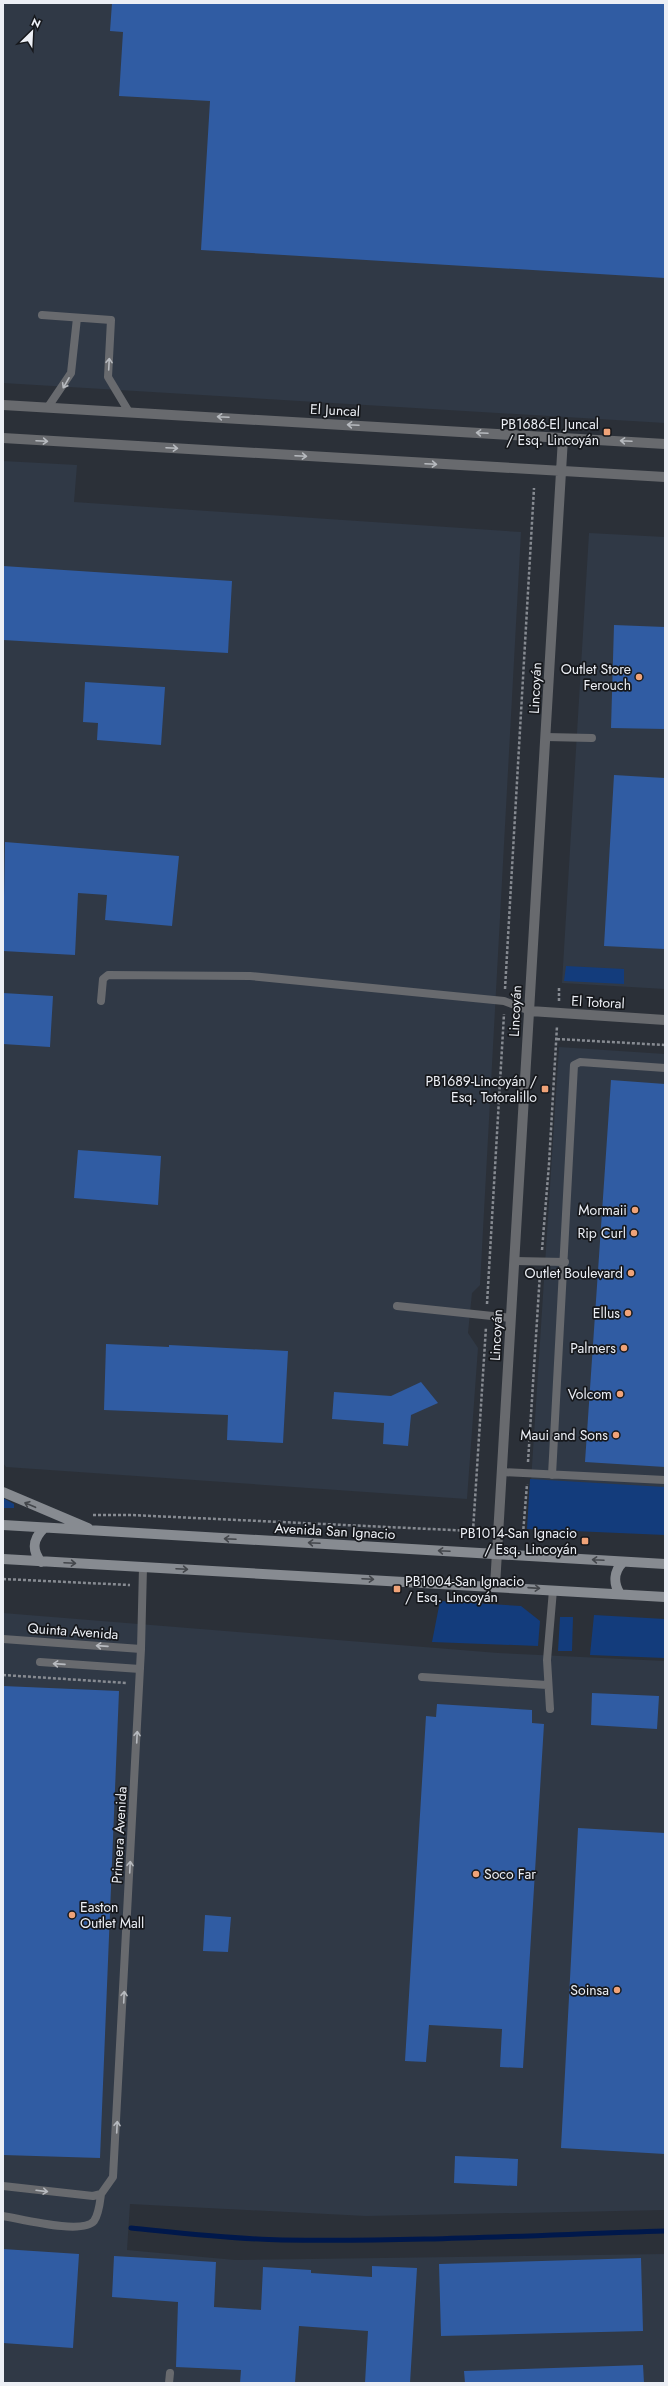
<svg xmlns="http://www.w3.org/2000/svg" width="668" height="2386" font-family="Jost,sans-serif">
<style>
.built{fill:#303946}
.green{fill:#133c7c}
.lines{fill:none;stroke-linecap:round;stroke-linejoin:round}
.stream{stroke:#00184b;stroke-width:5}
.building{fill:#305ca3}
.path{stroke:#878b92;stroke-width:2.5;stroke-dasharray:3 2;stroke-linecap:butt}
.service{stroke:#686a6e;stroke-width:8}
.minor{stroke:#686a6e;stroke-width:10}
.secondary{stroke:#878b91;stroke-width:10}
.oneway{stroke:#b7babf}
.oneway2{stroke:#43464b}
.poi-dot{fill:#f0a378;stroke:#16181c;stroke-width:1.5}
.labels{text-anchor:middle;stroke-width:3.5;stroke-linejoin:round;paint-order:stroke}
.street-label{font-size:14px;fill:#eceff5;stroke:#16181c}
.poi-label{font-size:14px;fill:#eceff5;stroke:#16181c;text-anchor:end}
</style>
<rect width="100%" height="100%" fill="#2b3038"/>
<path class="built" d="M3,3H665V423L3,383Z
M3,461L77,465L74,502L521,532L480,1285L472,1293L468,1333L478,1348L467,1499L6,1467L3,1463Z
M589,533L665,537V989L562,983Z
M559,1047L665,1054V1505L530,1497Z
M3,1613L498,1653L665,1661V2210L366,2216L130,2204L127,2250L235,2260L665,2254V2383H3Z"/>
<path class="green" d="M566,966L624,969V984L564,981Z
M530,1479L665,1487V1535L527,1529Z
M3,1498L14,1504V1508H3Z
M440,1601L521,1606L540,1621L538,1646L432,1642Z
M594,1615L665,1619V1658L590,1655Z
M560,1617H573L572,1651H558Z"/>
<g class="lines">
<path class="stream" d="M131,2228C181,2233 231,2239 282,2240C409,2242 537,2235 665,2231"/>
</g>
<path class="building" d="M112,3H665V278L201,250L210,101L119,96L123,32L110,31Z
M3,566L232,581L228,653L3,640Z
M614,625L665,627V729L611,728Z
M85,682L165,687L161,745L97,740L98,723L83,722Z
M614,775L665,778V949L604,946Z
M5,842L179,856L172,926L105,920L107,895L78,893L75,955L3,951Z
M3,993L53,996L50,1047L3,1044Z
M611,1080L665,1084V1467L585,1462Z
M78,1150L161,1156L158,1205L74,1198Z
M106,1344L169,1347V1345L288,1351L283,1443L227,1440L228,1415L104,1410Z
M421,1382L438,1403L411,1415L408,1446L383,1444L384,1423L332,1419L334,1392L391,1396Z
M3,1686L119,1691L100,2158L3,2155Z
M592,1693L659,1696L657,1729L591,1725Z
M437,1704L532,1710V1723L544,1724L523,2068L500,2067L502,2029L429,2025L426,2062L405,2061L426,1716L436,1717Z
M578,1828L665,1833V2154L561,2148Z
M205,1915L231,1917L228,1952L203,1951Z
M455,2156L518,2159L517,2186L454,2183Z
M3,2249L79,2254L73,2348L3,2343Z
M114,2256L216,2262L214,2307L261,2310L263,2267L311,2270V2273L372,2277V2266L417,2268L410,2383H365L368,2331L299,2326L295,2383H240L241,2370L176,2367L178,2302L112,2297Z
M641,2258L643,2331L441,2336L439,2264Z
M643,2365L644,2383H465L464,2371Z"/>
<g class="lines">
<path class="path" d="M505,989L534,488
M559,1001V987
M557,1039L665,1045
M542,1250L549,1164L557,1026
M487,1304L504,1014
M528,1462L540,1273
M93,1515H131L473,1531L486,1327
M523,1534L527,1484
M3,1579L130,1585
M3,1675L127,1683"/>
<path class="service" d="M42,315L111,320L108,377L129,412
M48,407L71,373L77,318
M546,737L592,738
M101,1001L103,979L108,975L250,976L504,1001L530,1011
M515,1261L565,1262
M397,1306L511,1318
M502,1472L665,1480
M552,1475L574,1065L580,1062L665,1068
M3,1639L141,1649
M40,1662L140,1669
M422,1677L547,1685
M550,1709L547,1660L553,1590
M3,2186L93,2196L101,2194L113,2177L141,1649L143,1567
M3,2216C22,2219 82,2235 94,2221C99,2214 100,2202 101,2194
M169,2383L170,2373"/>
<path class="minor" d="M3,405L665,444
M3,438L665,477
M530,1011L665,1020
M495,1586L563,438"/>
<path class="secondary" d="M3,1492L88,1528
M3,1525L665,1564
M3,1559L665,1597
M41,1562C31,1549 33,1539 44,1528
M620,1594C613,1583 614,1571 623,1562"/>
</g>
<defs><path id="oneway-shaft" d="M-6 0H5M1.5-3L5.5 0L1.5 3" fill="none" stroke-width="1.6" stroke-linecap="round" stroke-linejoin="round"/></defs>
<g class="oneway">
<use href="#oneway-shaft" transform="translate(109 364) rotate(-87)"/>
<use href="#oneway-shaft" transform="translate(66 383) rotate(120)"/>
<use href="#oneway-shaft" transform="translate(223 417) rotate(-177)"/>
<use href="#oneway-shaft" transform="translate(353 425) rotate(-177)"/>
<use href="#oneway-shaft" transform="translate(482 433) rotate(-177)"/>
<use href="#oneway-shaft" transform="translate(42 441) rotate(3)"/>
<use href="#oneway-shaft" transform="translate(626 441) rotate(-177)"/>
<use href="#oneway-shaft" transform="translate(172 448) rotate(3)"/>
<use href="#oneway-shaft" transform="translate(301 456) rotate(3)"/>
<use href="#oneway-shaft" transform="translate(431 464) rotate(3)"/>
<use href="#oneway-shaft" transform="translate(102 1646) rotate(-176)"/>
<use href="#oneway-shaft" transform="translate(59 1664) rotate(-176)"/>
<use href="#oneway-shaft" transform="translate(137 1737) rotate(-87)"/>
<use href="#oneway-shaft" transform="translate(130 1867) rotate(-87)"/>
<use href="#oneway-shaft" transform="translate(124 1997) rotate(-87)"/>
<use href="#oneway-shaft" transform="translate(117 2127) rotate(-87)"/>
<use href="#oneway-shaft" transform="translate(42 2191) rotate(7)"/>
</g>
<g class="oneway2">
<use href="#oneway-shaft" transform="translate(30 1505) rotate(-157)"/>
<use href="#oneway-shaft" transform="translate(230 1539) rotate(-177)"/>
<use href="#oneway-shaft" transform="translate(314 1543) rotate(-177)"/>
<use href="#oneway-shaft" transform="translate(444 1551) rotate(-177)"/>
<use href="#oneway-shaft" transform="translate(598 1560) rotate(-177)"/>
<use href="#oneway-shaft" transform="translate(70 1563) rotate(3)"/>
<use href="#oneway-shaft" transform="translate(182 1569) rotate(3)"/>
<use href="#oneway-shaft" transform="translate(368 1579) rotate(3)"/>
<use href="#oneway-shaft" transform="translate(534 1588) rotate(4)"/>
</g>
<g class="poi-dot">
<rect x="603" y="428" width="8" height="8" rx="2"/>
<circle cx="639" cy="677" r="4"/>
<rect x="541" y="1085" width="8" height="8" rx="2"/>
<circle cx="635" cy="1210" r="4"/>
<circle cx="634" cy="1233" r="4"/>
<circle cx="631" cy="1273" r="4"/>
<circle cx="628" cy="1313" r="4"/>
<circle cx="624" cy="1348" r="4"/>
<circle cx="620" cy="1394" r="4"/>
<circle cx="616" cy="1435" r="4"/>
<rect x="581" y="1537" width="8" height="8" rx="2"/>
<rect x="393" y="1585" width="8" height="8" rx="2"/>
<circle cx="476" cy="1874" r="4"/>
<circle cx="72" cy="1915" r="4"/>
<circle cx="617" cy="1990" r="4"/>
</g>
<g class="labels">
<g class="street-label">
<text transform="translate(335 410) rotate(3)" y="5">El Juncal</text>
<text transform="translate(535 688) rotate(-87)" y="5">Lincoyán</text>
<text transform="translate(598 1002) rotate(3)" y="5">El Totoral</text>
<text transform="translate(515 1011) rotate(-87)" y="5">Lincoyán</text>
<text transform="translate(496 1335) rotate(-87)" y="5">Lincoyán</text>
<text transform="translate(335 1531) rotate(3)" y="5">Avenida San Ignacio</text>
<text transform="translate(73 1631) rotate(4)" y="5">Quinta Avenida</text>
<text transform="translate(119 1835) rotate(-87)" y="5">Primera Avenida</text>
</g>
<g class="poi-label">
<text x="599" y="429">PB1686-El Juncal<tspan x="599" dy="16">/ Esq. Lincoyán</tspan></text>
<text x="631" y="674">Outlet Store<tspan x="631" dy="16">Ferouch</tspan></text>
<text x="537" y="1086">PB1689-Lincoyán /<tspan x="537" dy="16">Esq. Totoralillo</tspan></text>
<text x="627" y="1215">Mormaii</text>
<text x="626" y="1238">Rip Curl</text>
<text x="623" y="1278">Outlet Boulevard</text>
<text x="620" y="1318">Ellus</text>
<text x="616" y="1353">Palmers</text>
<text x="612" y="1399">Volcom</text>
<text x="608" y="1440">Maui and Sons</text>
<text x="577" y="1538">PB1014-San Ignacio<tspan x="577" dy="16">/ Esq. Lincoyán</tspan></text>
<text x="405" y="1586" text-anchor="start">PB1004-San Ignacio<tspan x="405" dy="16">/ Esq. Lincoyán</tspan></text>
<text x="484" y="1879" text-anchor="start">Soco Far</text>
<text x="80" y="1912" text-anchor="start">Easton<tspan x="80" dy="16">Outlet Mall</tspan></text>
<text x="609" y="1995">Soinsa</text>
</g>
</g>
<rect width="668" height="2386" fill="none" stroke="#eceff5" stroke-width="8"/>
<g transform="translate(32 32) rotate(24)" stroke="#16181c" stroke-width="3" paint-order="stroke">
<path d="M0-3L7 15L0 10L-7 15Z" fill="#eceff5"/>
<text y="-6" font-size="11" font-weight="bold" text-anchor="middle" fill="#eceff5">N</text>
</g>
</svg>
